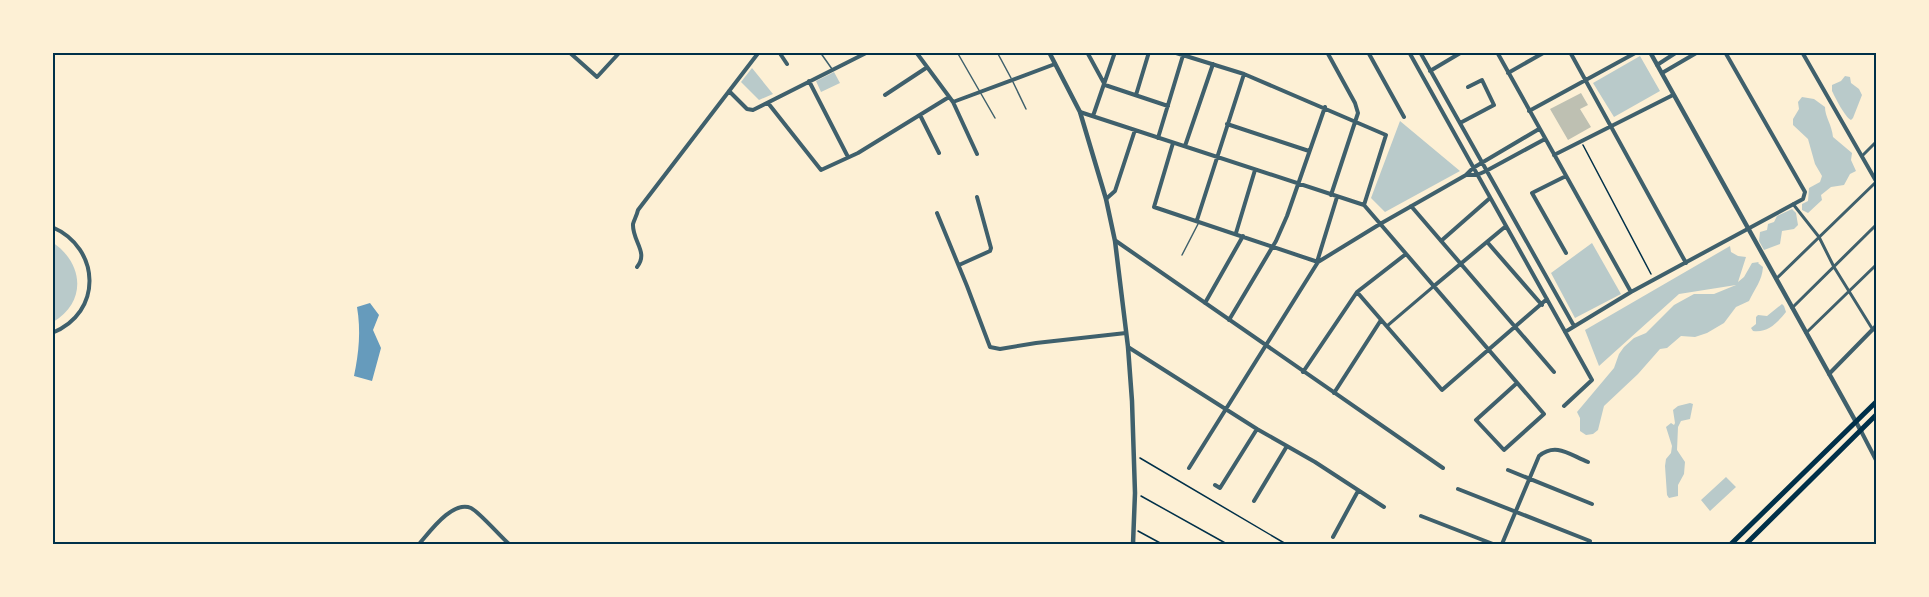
<svg xmlns="http://www.w3.org/2000/svg" width="1929" height="597" font-family="'Golos Text',sans-serif">
<style>
.green{fill:#b9caca}
.water{fill:#669bbc}
.building{fill:#bec0b2}
.lines{fill:none;stroke-linecap:round;stroke-linejoin:round}
.path{stroke:#003049;stroke-width:1.5}
.service{stroke:#3f606c;stroke-width:1.5}
.pedestrian{stroke:#3f606c;stroke-width:3}
.minor{stroke:#3f606c;stroke-width:4}
.tertiary{stroke:#3f606c;stroke-width:4.5}
.secondary{stroke:#003049;stroke-width:5}
.neatline{fill:none;stroke:#003049;stroke-width:2}
</style>
<rect width="100%" height="100%" fill="#fdf0d5"/>
<path class="green" d="M1640,56L1660,91L1614,117L1593,83Z
M752,68L773,94L759,100L741,82Z
M834,72L840,83L821,92L816,81Z
M1845,76L1850,77L1851,83L1859,89L1862,95L1853,118L1851,120C1845,117 1836,99 1832,91V85L1841,81Z
M1802,97L1814,99L1825,107C1825,117 1832,125 1833,137L1852,153L1851,160L1856,171L1850,174L1844,185L1831,187L1821,195L1822,200L1808,213L1802,210V204L1808,201L1809,188L1820,182L1822,176L1815,164L1808,139L1793,125V119L1799,109L1798,102Z
M1400,121L1460,171L1385,212L1371,198Z
M1792,209L1796,213L1798,225L1794,229L1782,231L1780,244L1764,250L1759,241L1760,232L1767,230L1768,224L1774,222L1777,216Z
M52,242C84,263 87,302 53,322Z
M1592,243L1621,294L1575,318L1551,273Z
M1730,246L1731,252L1738,256L1746,257L1738,282L1744,277L1752,263L1759,262L1758,263L1763,267C1762,281 1755,288 1749,301L1736,307L1724,323L1707,333L1695,337L1681,336L1667,348L1660,349L1638,374L1604,406L1598,430L1593,434L1586,435L1580,431V418L1577,412L1614,368L1619,354L1624,347L1634,338L1646,333L1674,305L1694,294H1714L1736,285L1679,294L1599,366L1585,330Z
M1782,304L1784,306L1786,312C1777,323 1768,333 1753,331L1751,328L1756,324V317L1758,315L1767,316Z
M1690,403L1693,404L1690,419L1681,421L1678,427L1677,450L1685,462L1684,474L1678,485V496L1669,498L1667,495L1665,466L1666,459L1671,453L1672,446L1666,427L1671,423L1674,425L1675,423L1673,410L1678,406Z
M1726,477L1736,487L1710,511L1701,500Z"/>
<path class="water" d="M370,303L379,315L373,330L381,348L372,381L354,376C359,352 361,331 357,307Z"/>
<path class="building" d="M1581,93L1588,105L1580,109L1591,127L1568,140L1550,109Z"/>
<g class="lines">
<path class="path" d="M1583,145L1651,274
M1140,458L1286,544
M1141,496L1227,544
M1138,531L1162,544"/>
<path class="service" d="M820,52L832,69
M957,52L995,118
M997,52L1011,78
M1013,82L1026,109
M1182,255L1198,224"/>
<path class="pedestrian" d="M1862,156L1876,142
M1793,204L1819,237L1834,267L1873,330
M1776,279L1876,182
M1792,308L1876,225
M1387,326L1434,286
M1806,333L1876,265"/>
<path class="minor" d="M569,52L597,77L620,52
M779,52L787,64
M916,52L953,102L977,154
M1087,52L1105,85L1168,106
M1173,52L1244,74L1386,135L1364,205
M1327,52L1355,103L1358,113L1331,195
M1368,52L1404,117
M1409,52L1592,380L1564,406
M1420,52L1574,326
M1497,52L1631,292
M1570,52L1686,263
M1802,52L1876,181
M1657,65L1677,52
M1430,71L1462,52
M1508,73L1545,52
M1662,73L1698,52
M809,81L848,157
M729,91L747,109L753,110L868,52
M885,95L926,68
M1136,95L1149,52
M953,102L1055,64
M768,103L821,170L858,153L949,97
M1529,111L1637,52
M1080,112L1364,205L1544,414L1504,450L1476,420L1517,383
M920,115L939,153
M1093,116L1115,52
M1460,123L1494,105L1482,80L1468,87
M1227,124L1309,151
M1158,138L1184,52
M1173,143L1154,207L1318,262
M1185,146L1213,64
M1554,155L1673,95
M1467,175H1477L1486,171L1545,139
M1566,176L1532,193L1566,253
M1106,199L1115,191L1135,130
M1411,206L1554,372
M937,213L967,286L990,347L1000,349L1036,343L1126,333
M1197,220L1244,74
M52,227C101,248 103,313 52,333
M1236,233L1255,170
M1116,241L1443,468
M1441,241L1490,198
M1488,243L1542,305
M1317,262L1337,197
M959,265L990,251L991,248L977,197
M637,267C649,252 632,241 633,224C634,220 637,215 638,210L759,52
M1434,286L1506,226
M1357,292L1442,390L1547,299
M1205,303L1243,236
M1229,320L1276,241L1287,216L1325,107
M1565,332L1631,292L1803,199L1805,192L1725,52
M1128,347L1257,429L1315,462L1384,507
M1303,372L1357,292L1406,254
M1829,374L1876,326
M1334,393L1381,320
M1861,431L1876,460
M1189,468L1318,262L1380,224L1466,175L1473,168L1539,129
M1508,470L1592,504
M1215,485L1220,488L1257,429
M1458,489L1590,541
M1254,501L1287,446
M1421,516L1493,544
M1333,537L1358,491
M419,544C429,533 452,500 471,508C479,512 501,537 509,544
M1502,544L1539,456C1556,442 1570,455 1588,462"/>
<path class="tertiary" d="M1049,52L1080,112L1106,199L1115,241L1128,347L1132,401L1135,493L1133,544
M1650,52L1861,431"/>
<path class="secondary" d="M1731,544L1876,402
M1746,544L1876,415"/>
</g>
<rect width="1929" height="597" fill="none" stroke="#fdf0d5" stroke-width="108"/>
<rect x="54" y="54" width="1821" height="489" class="neatline"/>
</svg>
